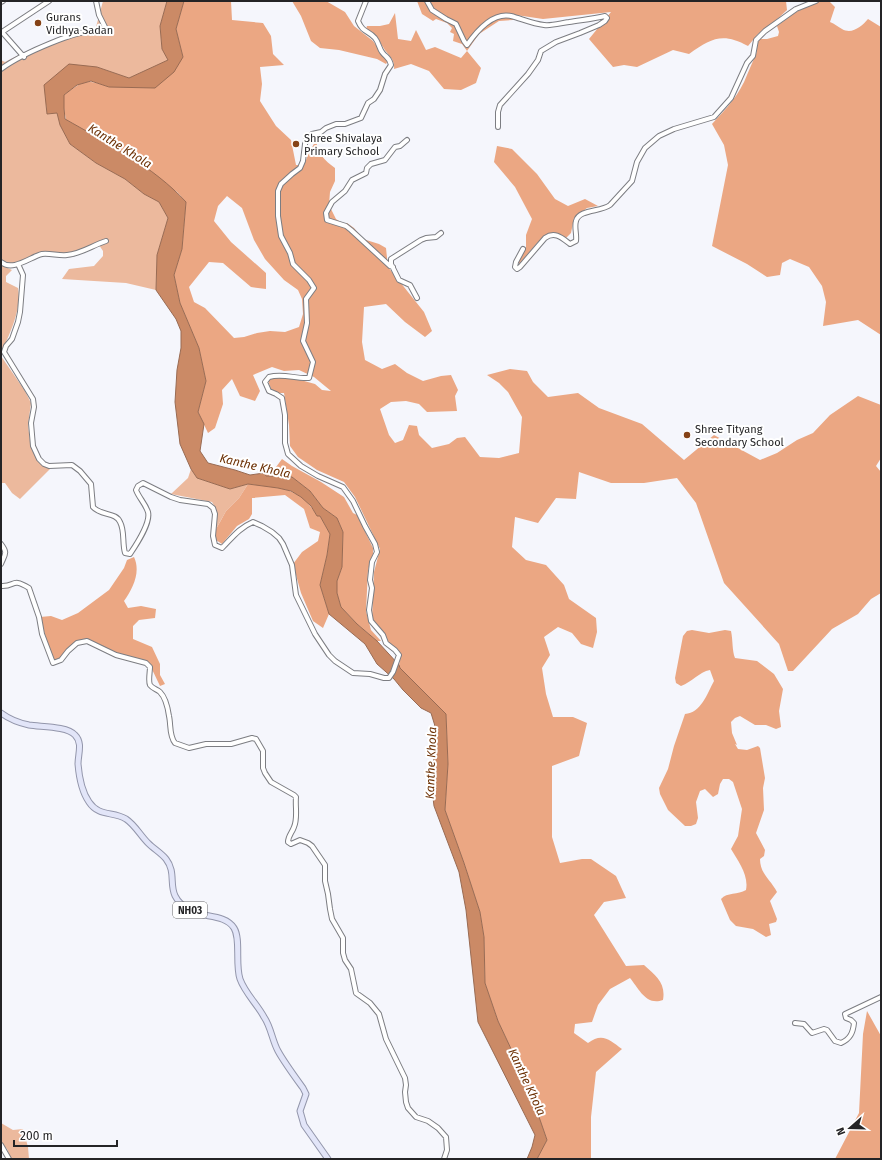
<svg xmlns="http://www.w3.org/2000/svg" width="882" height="1160" font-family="'Fira Sans',sans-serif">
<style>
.green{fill:#ecb99d}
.forest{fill:#eba783;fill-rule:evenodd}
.water{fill:#cb8a66;stroke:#996b53}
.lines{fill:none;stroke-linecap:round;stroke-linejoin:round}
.minor-casing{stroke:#7c7d82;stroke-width:6}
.major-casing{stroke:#9396ab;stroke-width:7}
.minor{stroke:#fff;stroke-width:4}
.major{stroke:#e2e5f8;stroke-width:5}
.poi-dot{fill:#854216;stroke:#fff;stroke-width:1.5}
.labels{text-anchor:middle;stroke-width:4;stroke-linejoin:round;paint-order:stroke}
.shield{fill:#fff;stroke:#666667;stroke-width:1}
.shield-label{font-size:10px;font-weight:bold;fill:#242426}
.poi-label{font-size:11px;fill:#242426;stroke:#fff;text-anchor:start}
.water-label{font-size:12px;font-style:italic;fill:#6c3004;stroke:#fff}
</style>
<rect width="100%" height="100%" fill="#f5f6fc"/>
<path class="green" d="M103,1H167L160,26L162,49L169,60L129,78L97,67L46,105L47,114L57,113L60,125L70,144L96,163L125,179L144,194L159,202L168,218L157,255L156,290L126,283L62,279L69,269L94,266L103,256V251L99,245L80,253L42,255L23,263H10L1,260V60L5,62C34,47 65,36 96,27Z
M1,265L12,270L6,276V282L18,288C21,303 15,321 9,335C6,343 2,346 1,356L25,391L31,403L28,425L30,441L37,460L43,466L50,469L20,499L12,493L5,483H1Z
M191,469L197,478L230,489L248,484L239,498L226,511L216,529C217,519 218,511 212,502L171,494L188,478Z
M1,1123L13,1130L23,1129L28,1147L29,1159H11L7,1149L1,1143Z"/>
<path class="forest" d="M184,1H231L232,20L263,23L271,36L273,54L284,65L260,67L262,84L260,101L276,126L291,140L296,165H304L308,155L316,140C318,154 324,160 335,168V181L330,192L329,205L336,219L342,223H347L354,228L363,239L379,244L386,248L388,267L424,312L432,331L425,337L405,322L386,304L364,307L362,342L365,360L382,369L395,364L407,373L423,381L441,376L451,375L458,390L455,396L457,411L427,412L419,404L406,401L391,402L380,409L389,435L395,443L403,440L409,425L417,426L419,435L432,448L449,444L457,438L465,437L480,457L499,458L519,453L522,417L508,392L499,383L487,375L510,369L527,371L533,382L548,397L578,393L599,408L642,424L684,460L714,435L760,460L777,453L797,440L813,433L830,415L858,396L881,405V458L876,466L881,472V593L871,599L858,614L832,629L793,671H788L779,644L724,583L696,503L677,478L644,483H611L579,472L576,499L556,498L538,523L515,517L512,547L526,560L546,565L564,585L569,599L596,618L597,632L593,648L581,644L572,633L558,627L544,637L550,655L542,668L546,694L553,717H573L587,723L579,756L552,766V837L560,863L582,859H591L616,876L626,898L604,902L594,915L626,966L644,965C656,976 666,983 663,1000C646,1006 639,989 630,978L610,989L598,1005L592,1022L575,1024L574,1033L588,1043C602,1032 610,1040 622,1049L596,1072L591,1117V1159H537L547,1140L528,1085L498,1021L485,983L484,937L480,912L464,863L445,810L448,764L446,714L400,668L399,665L401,655L398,650L387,642L372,619L374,572L380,549L355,497L344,482L317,470L298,457L290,446L289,425L284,393H278L271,389L268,380L274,377L297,379L315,384L322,390L331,391L314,377L299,370L284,371L272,367L253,375L260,391L255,401L240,396L232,379L222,390L223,404L215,428L208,433L198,412L206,381L199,348L180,303L174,275L182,249L186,202L177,192L114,147L66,120L64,108V95C84,80 86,79 109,87L183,57L176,29ZM227,196L242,208L254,240L265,259L284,280L298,290L302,299L303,314L299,327L285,332L270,331L257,333L244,337L234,338L205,308L194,302L189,287L209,262L223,263L251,287L266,289V273L231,242L214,221L218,206Z
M292,1H326L345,12L354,26L373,41L388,61L386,64L377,59L339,50L320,48L311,41L301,16Z
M417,1H786L787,10L771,25L758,34L748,46C723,32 711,38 689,54L673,50L637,67L624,65L613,67L589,39L611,12L543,19L516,15L513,20L499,21L479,34L467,51L481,68L476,83L461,90L444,89L429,71L411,64L394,69C395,58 388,56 383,47C377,37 378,35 366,29L367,26H380L389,24L395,13L398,39L411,41L416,30L426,50L435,47L461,58L467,51L462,44L453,41L454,34L450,32L452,28L447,23L436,19L433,21L422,14Z
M820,1H829L835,7L830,22C835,24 837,26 842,29C852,35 862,26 868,19L881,27V335L858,320L823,326L826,302L822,286L809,267L790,259L782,263L780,275L767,277L747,264L712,246L728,165L724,145L712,124C726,109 740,94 747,75C750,68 753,61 756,54C758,49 756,45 759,39H767L778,36L779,32L777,26L796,12Z
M497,146L512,149L537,174L555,199L568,206L585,199L598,206L587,208L574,218L571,233L566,238L557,233H549L538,242L519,264V260L526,247V235L532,219L515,187L494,162Z
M282,459L292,466L321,482L344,497L353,513L357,515L373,548V554L368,570L366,611L371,630L381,641H377L357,624L341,607L337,593V581L342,567L343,532L337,518L323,508L310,491L292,477L266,476L264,473L273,471Z
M248,484C277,487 301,487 317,516H320L330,534L327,555L320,585L329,614L323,628L313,621L301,593L293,564L302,552L318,541L320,532L310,528L304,509L285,495L252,498V514L249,519L237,526L222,544L216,540V529L220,522L226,511L239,498Z
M134,557C141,572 133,588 124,601L128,608L141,606L156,609L155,618L139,620L133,626V639L152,647L160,664V675L165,684L160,686L149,663L117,654L86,640L78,641L58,660L54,659L46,638L40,617L51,616L62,620L78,613L109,590L124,568L127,560Z
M692,630L709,633L725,630L731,631C733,640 732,651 735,658L757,661L774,674L783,689L779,711L781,727L776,729L766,725H755L740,716L735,718L731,722L732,733L737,745L735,744L738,749L747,750L758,746L760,748L765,778L763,788L764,810L756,833L765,850L764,856L760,859C760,874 771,880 777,892L770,901L777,919L776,922L769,924L771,935L766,937L753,929L736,926L730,920L721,899C727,892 738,895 746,890C749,875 738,861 731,849L738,836L742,809L733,782L729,779H723L720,784L718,794L713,797L705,789L700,791L696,802L698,818L696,824L691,826H685L668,810L660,794L659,788L668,769L674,746L685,714C701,713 707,694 714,681L710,670C699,672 692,682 681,686L676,683L675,678L683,636L687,631Z
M867,1011L881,1036V1159H835L859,1113L863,1034Z"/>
<path class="water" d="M167,1H184L176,29L183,57L174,72L155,88L109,87L91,81L77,85L64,95V108L65,119C107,143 153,166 186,202L182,249L174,275L180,303L199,348L206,381L198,412L204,424L200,451L208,463L235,470L250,475L264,473L266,476L292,477L310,491L323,508L337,518L343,532L342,567L337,581V593L341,607L357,624L377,641L399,665L400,668L446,714L448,764L445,810L464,863L480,912L484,937L485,983L498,1021L528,1085L547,1140L537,1159H527L532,1147L535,1135L478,1022L466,910L459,872L434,806L430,773L436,752L435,726L431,713L421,708L403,690L394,679L377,664L365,644L329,614L320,585L327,555L330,534L320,516H317L311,506L301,497L291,491L278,488L248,484L230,489L197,478L191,469L180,444L175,402L177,370L181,348V331L176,319L156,290L157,255L168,218L159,202L144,194L125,179L96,163L70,144L60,125L57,113L47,114L44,85L69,64L97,67L129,78L168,60L162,49L160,26Z"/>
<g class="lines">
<g class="minor-casing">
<path id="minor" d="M427,1L432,10L446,19L456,24L464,41L467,45C476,32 493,12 511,16C522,19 533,24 544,25C552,26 561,23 569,22C581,20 593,19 605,16L607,18L605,21L599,25L580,33L556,42L541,51L538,60L528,74L500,105L498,112V127
M1,2L3,1
M24,57L2,32L49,1
M1,69C20,55 80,27 103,31L105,27L99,15L96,1
M523,249L516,262L515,267L517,269L520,267L545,238C555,231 562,238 570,244L576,241C577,234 574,227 576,221C579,209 601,212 610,205L632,181L637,162L645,148L659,136L674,129L714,117L731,98L747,63L753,56L756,40L765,31L796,9L816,1
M1,262C13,272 30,257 42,254C50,253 59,256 67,255C81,254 93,245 106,241
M18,264L23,275L20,312L18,322L12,339L6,346L4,352L33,399L34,407L31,423L33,446L39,459L44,464L49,466L72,465L80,471L91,484L93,507C101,516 116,512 120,522C125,531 122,543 125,553L130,554C136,545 151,523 148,512C145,503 139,498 136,490L138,486L143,483L171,497L180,500L208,504L213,508L215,514L213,536L215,545L222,548C232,538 239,528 253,522L262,526L272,532L279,538L283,544L292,565L296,595L315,634L329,655L335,661L353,673L370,674L384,678H389L393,672L399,655L395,650L386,643L383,635L371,621L369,610L372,588L370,580L372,562L377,552L375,544L365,526L353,501L343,487L318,476L301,466L288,454L285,443V415L282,398L276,394L269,391L265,382L269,377C283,373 295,379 309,378L313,362L303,341L307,323L306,299L314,288L309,280L293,264L290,253L281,236L278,216V191L281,184L292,174L300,168L303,161L305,144L307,138L312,134L321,132L326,128L336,124H345L361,118L368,103L374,99L380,90L385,74L391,65C389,56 386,58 382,52C379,48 379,43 375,38C368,30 363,33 358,21L366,1
M393,267L390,266L351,230L346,226L327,220L326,213L332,202L345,191L352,180L366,173L367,168L371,164L385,160L395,147L400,146L407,140
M417,298L410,285L399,280L391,264V259L421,240L426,238L436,237L441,233
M1,544C8,553 5,554 1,564
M1,586C16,587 11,577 29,588L39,617L42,634L53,663L61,660L68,651L77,643L87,641L116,655L146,663L150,667C150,672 148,681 150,685C153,689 157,689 160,692C165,697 168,709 169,716C171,724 169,736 175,743L189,748L206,744H231L252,738L256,739L263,751V768L265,773L271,782L294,795L296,797C295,807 298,818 294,827C292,833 288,836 288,842L291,844L300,840L308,843L312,846L325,865V881L328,894L330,909L332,919L343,938V953L345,960L351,969L356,993L370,1003L379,1014L386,1039L405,1078L406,1085L405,1092L406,1102L408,1108L416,1117L428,1121L438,1128L446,1137L447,1150L444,1159
M795,1023L804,1024L812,1033L824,1029L827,1030L835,1041L841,1043C850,1039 853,1033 854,1023L851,1020L846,1018L845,1014L881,997
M1,1145L9,1159"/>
</g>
<g class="major-casing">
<path id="major" d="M1,713C9,719 19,723 29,725C41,727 67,726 75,735C83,743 78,754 78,764C79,776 82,792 89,802C99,817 113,811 126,819C135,825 140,835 148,843C154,849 161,853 166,859C180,877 161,894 191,911C204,918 225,914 234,928C241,939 235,964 240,979C245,993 257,1004 264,1017C271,1027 272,1040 278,1051C284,1062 295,1077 303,1088L306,1094L300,1111L304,1125L328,1159"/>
</g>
<use href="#minor" class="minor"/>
<use href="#major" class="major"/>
</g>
<g class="poi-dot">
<circle cx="38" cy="23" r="4"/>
<circle cx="296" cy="144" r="4"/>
<circle cx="687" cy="435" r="4"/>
</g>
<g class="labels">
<rect class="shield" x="173" y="902" width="34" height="16" rx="3"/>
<g class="shield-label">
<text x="190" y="914">NH03</text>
</g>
<g class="poi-label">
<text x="46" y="21">Gurans<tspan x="46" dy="13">Vidhya Sadan</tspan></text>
<text x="304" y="142">Shree Shivalaya<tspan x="304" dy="13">Primary School</tspan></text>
<text x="695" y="433">Shree Tityang<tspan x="695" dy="13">Secondary School</tspan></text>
</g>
<g class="water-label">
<text transform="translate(120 146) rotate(32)" y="4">Kanthe Khola</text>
<text transform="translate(255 466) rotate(13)" y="4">Kanthe Khola</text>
<text transform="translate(431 763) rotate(-88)" y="4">Kanthe Khola</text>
<text transform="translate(527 1082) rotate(65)" y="4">Kanthe Khola</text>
</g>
</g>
<rect width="882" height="1160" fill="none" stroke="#242426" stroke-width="4"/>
<g transform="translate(850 1128) rotate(250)" stroke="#ffffff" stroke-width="3" paint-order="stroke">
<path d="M0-3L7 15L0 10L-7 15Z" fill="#242426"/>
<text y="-6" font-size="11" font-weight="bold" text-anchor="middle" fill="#242426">N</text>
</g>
<path d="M14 1140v6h103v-6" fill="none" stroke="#242426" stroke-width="2"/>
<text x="20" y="1140" font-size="12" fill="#242426" stroke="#ffffff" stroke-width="3" paint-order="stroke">200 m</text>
</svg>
